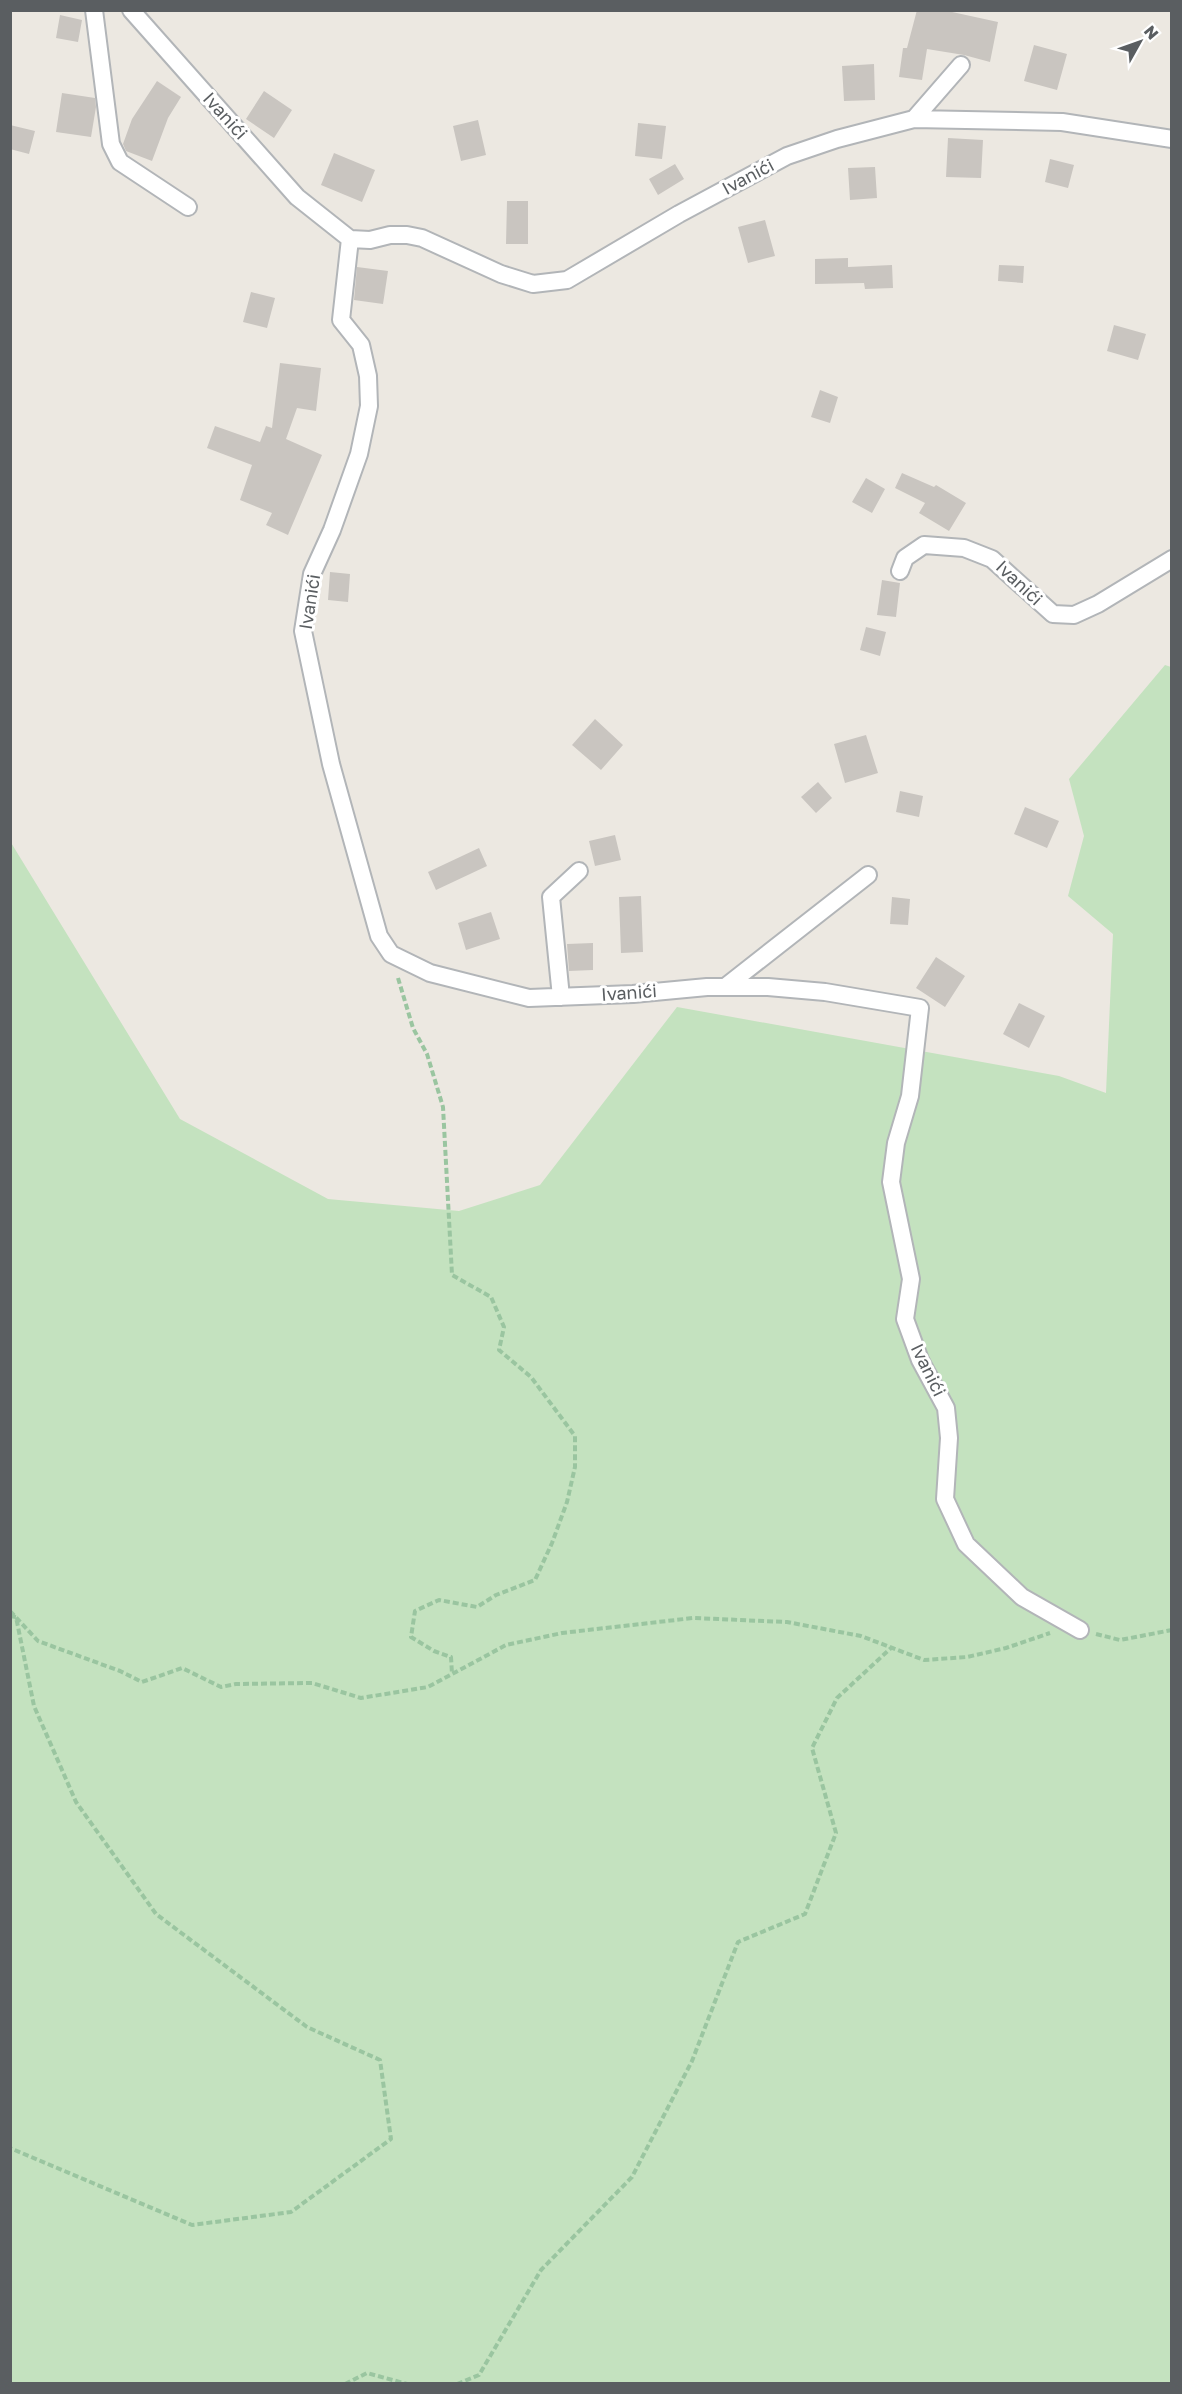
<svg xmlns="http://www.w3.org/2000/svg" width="1182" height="2394" font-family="'Golos Text',sans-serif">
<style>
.green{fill:#c4e2bf}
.building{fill:#c9c5c0}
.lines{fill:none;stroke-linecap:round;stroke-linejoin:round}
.minor-casing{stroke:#b2b5b8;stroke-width:20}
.path{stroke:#9ac5a0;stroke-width:4;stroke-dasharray:6 3;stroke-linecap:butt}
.minor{stroke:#fff;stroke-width:16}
.labels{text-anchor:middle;stroke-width:6;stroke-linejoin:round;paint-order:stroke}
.street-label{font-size:18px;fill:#5a5e61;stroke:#fff}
</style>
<rect width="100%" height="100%" fill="#ece8e1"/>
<path class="green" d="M1165,665L1171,667V2383H11L10,841L180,1119L328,1199L459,1211L540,1185L677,1007L1059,1076L1106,1093L1113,934L1068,896L1084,836L1069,779Z"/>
<path class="building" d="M917,10H943L998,22L990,62L964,55L927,49L922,80L899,77L903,48H907Z
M60,15L82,20L78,42L56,38Z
M1034,45L1067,54L1057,90L1024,81Z
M874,64L875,100L844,101L842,66Z
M157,81L181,97L168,118L152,161L126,151L123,144L132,119Z
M264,91L292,110L274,138L246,119Z
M62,93L95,98L96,107L91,137L56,132Z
M478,120L486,155L461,161L453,126Z
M638,123L666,126L662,159L635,156Z
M10,125L35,131L29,154L10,149Z
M948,138L983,140L981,178L946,177Z
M334,153L375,170L362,202L321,185Z
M1050,159L1074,165L1068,188L1045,182Z
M675,164L684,179L658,195L649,179Z
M875,167L877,198L850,200L848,168Z
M507,201H528V244H506Z
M765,220L775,256L748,263L738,227Z
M848,258V267L892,265L893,288L865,289L864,283L815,284V259Z
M999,265L1024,266L1023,283L998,281Z
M357,267L388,271L383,304L354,300Z
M251,292L275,298L267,328L243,322Z
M1114,325L1146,334L1138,360L1107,351Z
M280,363L321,368L316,411L297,408L286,439L322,455L288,535L266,525L272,513L240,500L252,465L207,448L215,426L260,442L266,426L272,428Z
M820,390L838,397L830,423L811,417Z
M902,473L934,487L936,485L966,503L949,531L919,513L925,503L895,488Z
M866,478L885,489L872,513L852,502Z
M330,572L350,574L348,602L328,600Z
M882,580L900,583L896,617L877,615Z
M866,627L886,632L880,656L860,650Z
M595,719L623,745L601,770L572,745Z
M866,735L878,773L845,783L834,744Z
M818,782L832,798L816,813L801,797Z
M900,791L923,796L919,817L896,812Z
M1025,807L1059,821L1047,848L1014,834Z
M615,835L621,860L595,866L589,841Z
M479,848L487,866L436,890L428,872Z
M641,896L643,952L621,953L619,897Z
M892,897L910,899L908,925L890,924Z
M491,912L500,939L466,950L458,923Z
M593,943V970L569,971L567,944Z
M936,957L965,976L945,1007L916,988Z
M1019,1003L1045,1016L1029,1048L1003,1034Z"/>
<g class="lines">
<g class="minor-casing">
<path id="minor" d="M94,10L111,144L120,162L188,207
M131,10L297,197L350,239L370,240L390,235H407L422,238L501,274L533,284L567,280L679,214L787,156L837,139L914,119L1062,122L1172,139
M914,119L961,65
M350,239L341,320L361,345L368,376L369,406L359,454L332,530L312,574L303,631L331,764L379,936L391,954L430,973L529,998L633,994L707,987H768L825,992L920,1008L910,1096L896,1143L891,1182L911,1279L905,1319L920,1360L946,1408L949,1438L945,1499L966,1544L1022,1597L1080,1630
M900,571L905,558L924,545L964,548L992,559L1053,614L1074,615L1098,604L1172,559
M725,987L868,875
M561,997L551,897L579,871"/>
</g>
<path class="path" d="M398,978L413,1028L427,1054L443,1107L452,1275L491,1297L504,1327L499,1350L531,1377L575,1436V1467L567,1502L552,1543L535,1580L496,1595L477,1607L439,1600L415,1611L411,1637L434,1651L451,1657L452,1674
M10,1611L38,1641L120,1671L142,1682L182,1668L221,1687L236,1684L312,1683L361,1698L428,1687L506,1645L562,1633L693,1618L787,1622L861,1636L924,1660L967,1657L1006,1648L1050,1633
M10,1616L16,1617L34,1706L76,1802L156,1914L307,2027L380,2060L391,2139L291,2212L192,2225L10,2148
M1096,1634L1120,1640L1172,1630
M345,2384L367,2373L407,2384
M457,2384L479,2375L541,2270L632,2177L692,2061L738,1942L805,1914L836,1833L812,1748L837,1698L891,1648"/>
<use href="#minor" class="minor"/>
</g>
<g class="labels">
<g class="street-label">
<text transform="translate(225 116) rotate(48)" y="6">Ivanići</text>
<text transform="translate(748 177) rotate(-28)" y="6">Ivanići</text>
<text transform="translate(1019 583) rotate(43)" y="6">Ivanići</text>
<text transform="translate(310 602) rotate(-81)" y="6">Ivanići</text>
<text transform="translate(629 993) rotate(-4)" y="6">Ivanići</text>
<text transform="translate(928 1370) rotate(64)" y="6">Ivanići</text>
</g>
</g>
<rect width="1182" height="2394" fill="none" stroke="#5a5e61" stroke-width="24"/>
<g transform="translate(1140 42) rotate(50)" stroke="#ffffff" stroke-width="4.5" paint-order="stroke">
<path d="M0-4.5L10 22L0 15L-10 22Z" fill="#5a5e61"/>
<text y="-9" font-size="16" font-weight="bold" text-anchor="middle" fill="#5a5e61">N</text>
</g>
</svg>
